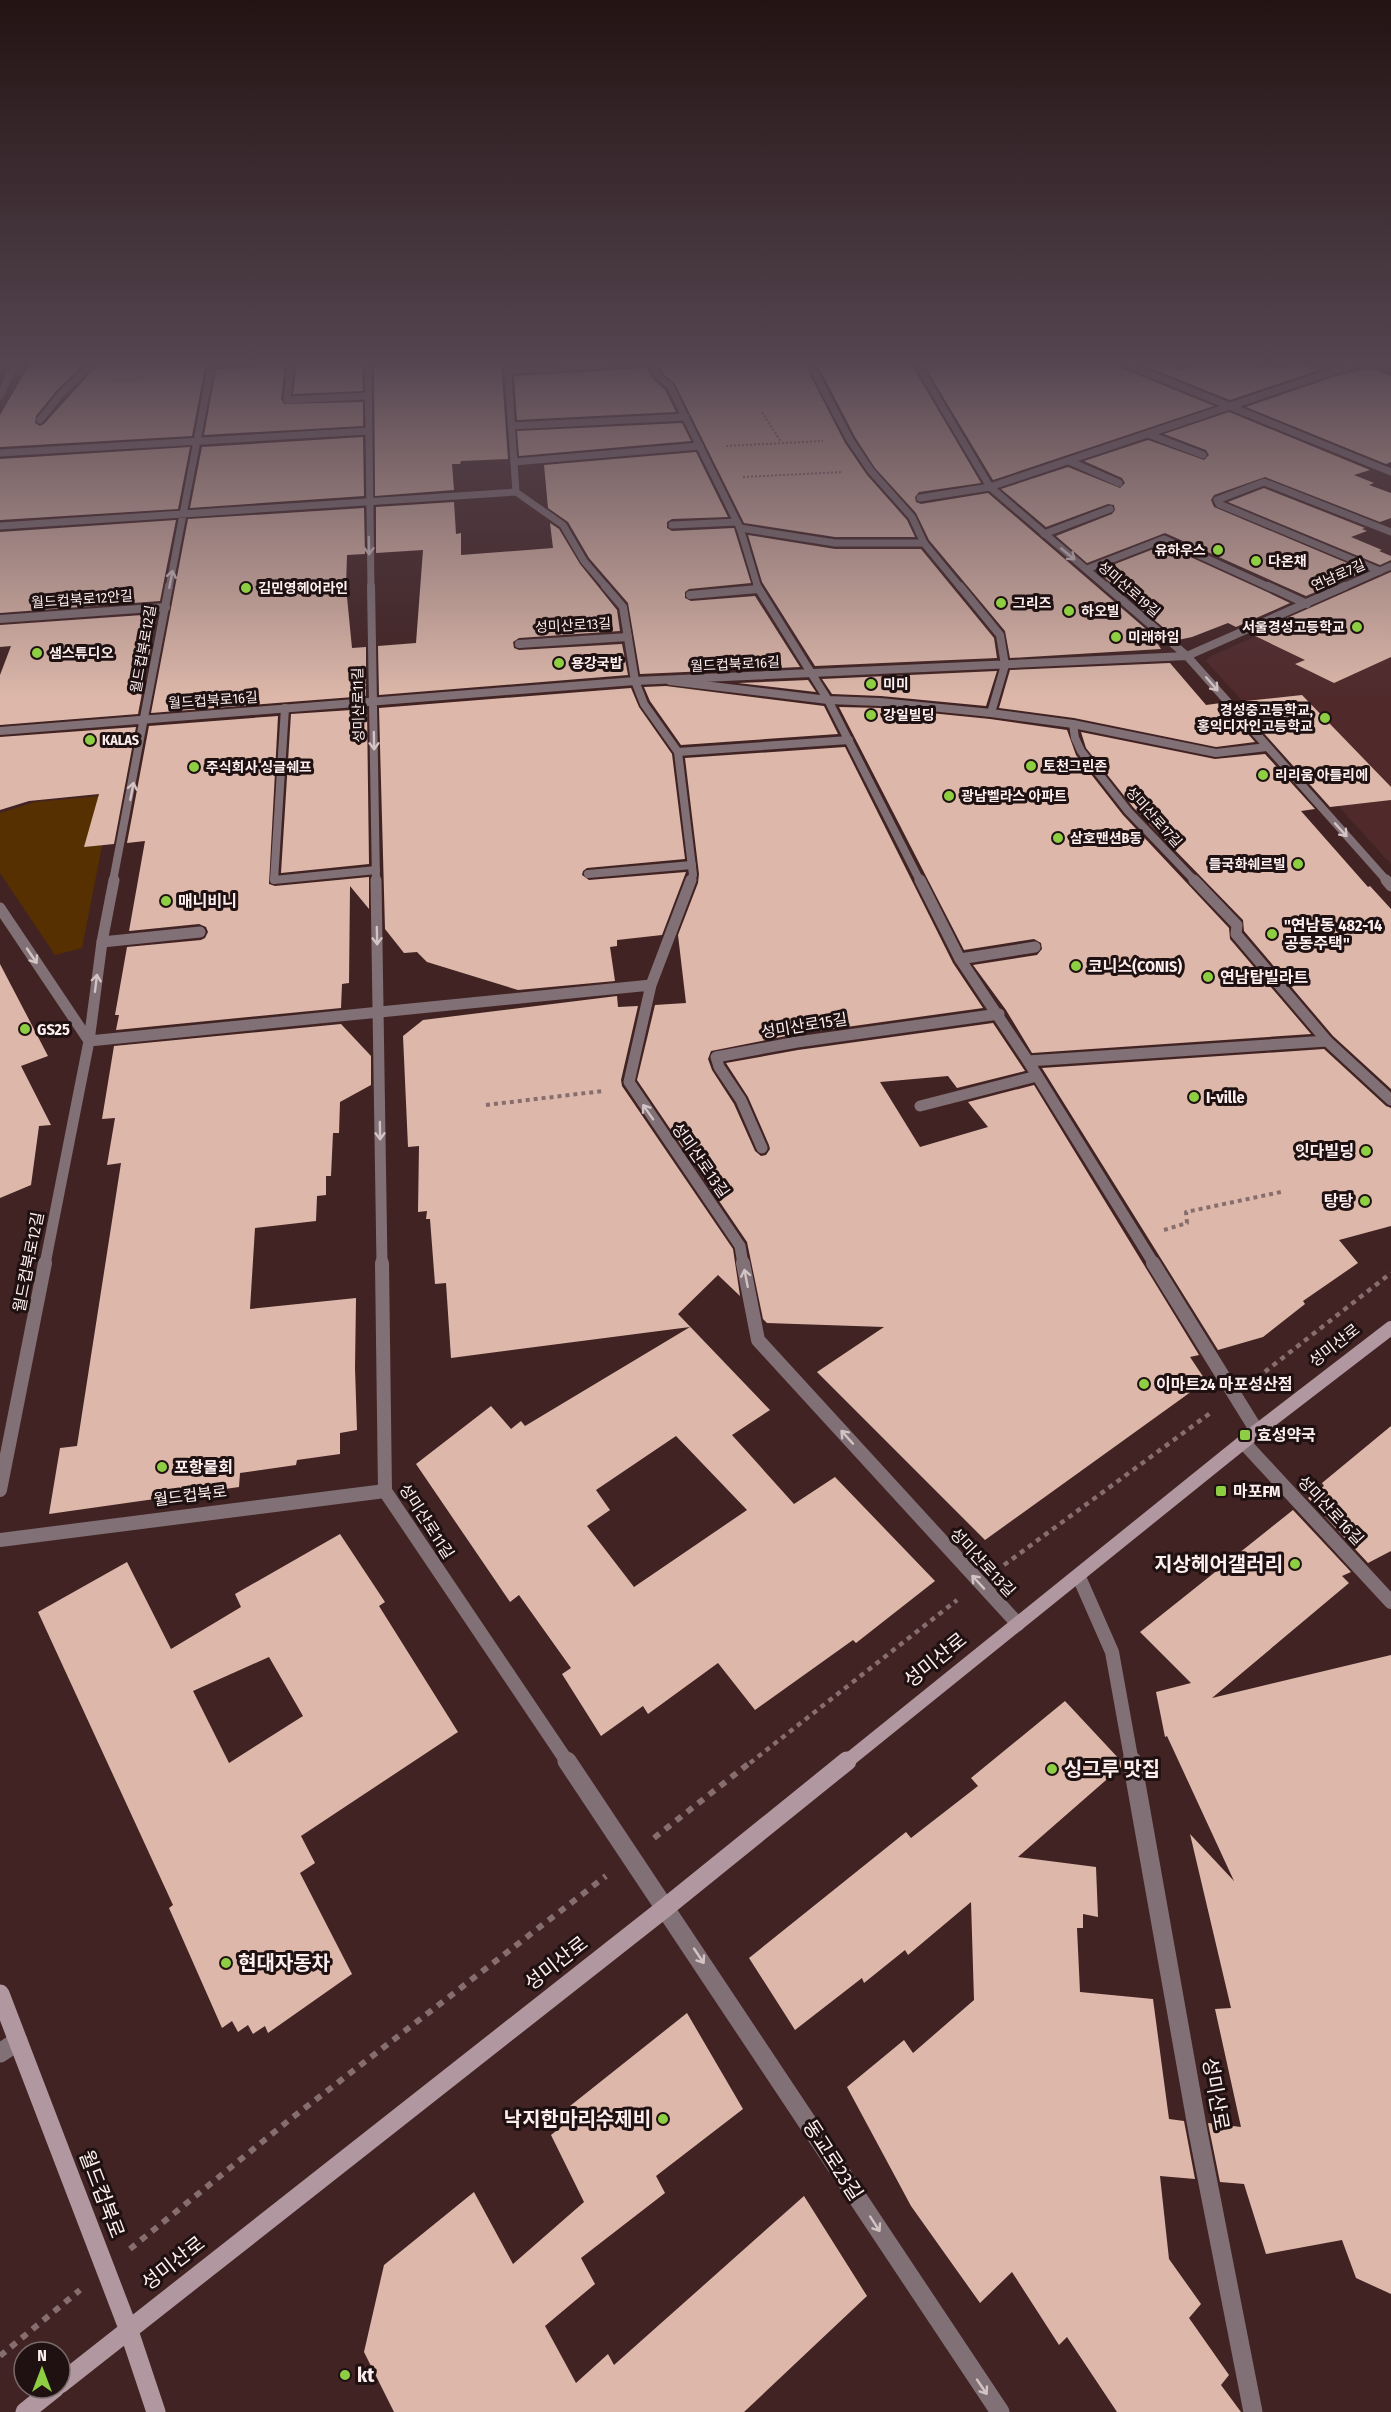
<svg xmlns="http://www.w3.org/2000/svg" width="1391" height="2412" font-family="'Fira Sans Condensed','Noto Sans KR',sans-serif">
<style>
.built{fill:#502a2b}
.green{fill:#563000}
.building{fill:#ddb8aa;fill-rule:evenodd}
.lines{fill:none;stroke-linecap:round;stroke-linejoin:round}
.path-far3{stroke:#876e6e;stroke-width:2;stroke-dasharray:2 2;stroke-linecap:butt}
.path-far2{stroke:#876e6e;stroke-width:4;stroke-dasharray:4 4;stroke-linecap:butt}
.path-far1{stroke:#876e6e;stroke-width:4.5;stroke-dasharray:5 5;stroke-linecap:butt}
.path{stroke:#876e6e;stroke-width:6;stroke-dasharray:7 7;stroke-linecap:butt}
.lane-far4{stroke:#817176;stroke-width:7}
.lane-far3{stroke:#817176;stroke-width:8}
.lane-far2{stroke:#817176;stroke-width:11}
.lane-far1{stroke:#817176;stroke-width:14}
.lane{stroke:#817176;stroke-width:19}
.street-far4{stroke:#817176;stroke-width:7}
.street-far3{stroke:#817176;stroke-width:8}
.street-far2{stroke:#817176;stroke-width:11}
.street-far1{stroke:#817176;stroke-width:14}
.street{stroke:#817176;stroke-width:19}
.secondary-far1{stroke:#b1979f;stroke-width:14}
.secondary{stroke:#b1979f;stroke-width:19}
.oneway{stroke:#d2c3c5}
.poi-dot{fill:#8ece43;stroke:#1f1111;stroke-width:2}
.labels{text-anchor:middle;stroke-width:6;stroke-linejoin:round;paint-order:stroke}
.far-poi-label{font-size:14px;font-weight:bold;fill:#fdefef;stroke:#1f1111;text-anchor:start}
.far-street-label{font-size:14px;fill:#fdefef;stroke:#1f1111}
.poi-label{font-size:16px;font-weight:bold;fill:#fdefef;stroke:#1f1111;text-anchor:start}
.street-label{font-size:16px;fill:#fdefef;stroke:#1f1111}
.near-poi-label{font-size:20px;font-weight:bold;fill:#fdefef;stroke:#1f1111;text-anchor:start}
.near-street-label{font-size:20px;fill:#fdefef;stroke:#1f1111}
</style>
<rect width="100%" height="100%" fill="#422323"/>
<path class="built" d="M1391,576V864L1206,661L1209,657Z"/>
<path class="green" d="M112,795L82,948L55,955L0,873V813L35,802Z"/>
<path class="building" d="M31,362H86L57,390L36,416L35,423L40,426L44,424L100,362H206L192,436L0,447V415Z
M260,362L285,363L281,399L284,404L363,402V426L204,435L216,369L254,368Z
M297,362H323V366L362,364L363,391L293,394Z
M390,362H501L508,459L461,461L460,464H452L454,490L375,496L374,364Z
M656,362H735V366L804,363L845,443L867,475L907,520L915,537H835L744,523L675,384L662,372Z
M816,362H910L981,483L919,492L915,497L916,502L921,504L988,493L1161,642L1157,643L1161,649L1010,658L1005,631L929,540L916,513L875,468L855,437Z
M922,362H1115L1119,367L1214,406L993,480Z
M1135,362H1175L1176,370L1211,362H1243L1260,369L1269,366L1277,369L1296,363L1319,370L1230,400Z
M647,368L654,380L665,390L676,412L517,420L514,376Z
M1370,368L1391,376V462L1386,464L1246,407L1336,376Z
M1229,412L1370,470L1354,475L1374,483L1369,485L1391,493V518L1380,522L1265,477L1214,495L1211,500L1214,507L1366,571L1306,596L1165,533L1087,563L1056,536L1112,514L1115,510L1114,505L1108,504L1046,527L1001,489L1068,467L1120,488L1125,483L1122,478L1084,461L1148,440L1204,460L1209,455L1206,450L1164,434Z
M682,423L691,441L519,456L517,431Z
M363,437L364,496L190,508L202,447Z
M190,447L178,509L0,520V459Z
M696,452L728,517L672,519L667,522V528L672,531L734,528L751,583L689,589L685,592V598L691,601L755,596L800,667L640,674L628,603L589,558L568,522L548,508L544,465Z
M1264,488L1365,528L1362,529L1367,531L1351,537L1382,550L1379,551L1391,556V560L1380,565L1228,502Z
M454,502L456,534L461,533V555L553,548L550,523L559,529L580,564L617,610L620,631L519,638L513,642L514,648L519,650L622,644L628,675L379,695L378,646L416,643L423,550L376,553V507Z
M364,508L365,554L347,555L346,587L352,648L366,647V696L151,713L188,519Z
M176,520L160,601L0,613V532Z
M748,535L835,549H921L994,638L997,658L815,666L762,582Z
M1164,545L1265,591L1290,603L1236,627L1228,623L1192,637L1178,640L1097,571Z
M1391,572V657L1334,683L1295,664L1305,660L1251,634Z
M157,614L138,714L0,725V675L11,646L0,647V625Z
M1170,663L1206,705L1221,703L1255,742L1216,747L1074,718L999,708L1010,670Z
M997,671L986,706L881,696L832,694L822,679Z
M808,680L816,692L738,683Z
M666,686L824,706L838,734L681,745L650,701L644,687Z
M631,688L639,707L672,754L685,859L587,868L583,871L582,875L589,880L686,872L662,935L617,940V946L610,947L615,981L518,990L427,962L417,952L404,953L385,929L379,708Z
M1302,695L1391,787V800L1330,807L1236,702Z
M839,707L880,708L990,719L1067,730L1076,755L1123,815L1229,928L1230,939L1311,1034L1032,1053L1006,1010L973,965L1037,955L1042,949L1041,943L1034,939L964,950Z
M367,709L369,864L281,873L291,714Z
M278,716L269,884L275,886L369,877V909L350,886L349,983L342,984L341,1008L116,1030L119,1015H115L127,947L201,940L205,938L208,932L206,927L199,924L129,931L145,841L127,843L149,726Z
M136,727L114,844L84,847L99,794L29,801L0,810V737Z
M1081,732L1215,759L1265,754L1315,809L1301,811L1368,887L1370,886L1391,909V1089L1333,1036L1244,931L1243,920L1133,807L1086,748Z
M845,747L953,963L983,1008L796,1034L711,1051L708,1059L712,1070L734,1104L755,1151L761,1156L766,1155L770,1149L769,1145L748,1097L726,1063L798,1050L993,1023L1025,1071L957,1088L948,1076L880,1082L920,1147L988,1127L968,1102L1034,1085L1199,1355L1190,1357L1206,1381L985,1540L817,1372L884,1327L767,1323L763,1319L747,1242L637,1080L655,1005L686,1003L678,935L698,883L699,874L685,758Z
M0,964L48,1056L21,1066L51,1125L39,1126L31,1185L0,1198Z
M617,996L618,1007L638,1006L621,1080L622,1086L733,1249L740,1296L718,1275L678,1314L770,1410L732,1435L794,1504L835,1477L935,1581L856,1643L853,1640L755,1710L718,1663L648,1714L643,1706L601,1736L562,1674L571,1668L519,1595L510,1602L416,1464L491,1406L511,1429L521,1421L525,1426L690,1327L451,1358L446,1283L435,1284L430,1219H426L427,1211L418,1212L419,1146L408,1147L403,1036L423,1020ZM676,1436L747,1510L634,1587L587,1526L610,1510L596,1490Z
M341,1024L371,1056V1085L340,1102L339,1133H333L331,1176H326V1195L317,1196L316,1221L255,1228L250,1309L356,1298L355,1368L357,1430L340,1433V1454L297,1460L296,1465L240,1473L239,1487L49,1514L60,1448L77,1446L121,1163L107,1165L115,1118L102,1119L114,1046Z
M1324,1049L1386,1106L1391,1108V1226L1339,1240L1358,1263L1303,1301L1305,1304L1263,1337L1218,1350L1042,1068Z
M1391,1426V1551L1368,1563L1308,1498L1324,1486L1322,1483Z
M1293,1510L1351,1572L1342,1576L1349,1583L1212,1698L1391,1655V2294L1356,2278L1342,2240L1266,2254L1244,2184L1220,2182L1208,2123L1241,2127L1215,2009L1231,2008L1190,1834L1234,1881L1167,1736L1165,1737L1156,1692L1191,1683L1140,1632Z
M340,1534L385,1602L379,1606L458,1732L301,1836L315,1863L300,1873L352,1974L268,2033L265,2026L253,2034L248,2025L238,2032L232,2021L222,2028L169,1908L173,1905L38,1612L127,1562L171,1649L241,1607L235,1594ZM269,1657L303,1716L229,1763L193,1691Z
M1065,1701L1121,1761V1767L1018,1857L1096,1867L1098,1917L1083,1914V1928H1077L1080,1992L1153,1999L1169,2119L1184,2121L1195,2179L1160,2176L1169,2259L1201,2304L1189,2318L1229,2375L1221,2385L1241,2412H1117L1067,2337L1059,2345L1012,2272L980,2303L911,2206L847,2087L904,2040L913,2053L974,2000L971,1902L908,1955L905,1950L864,1983L862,1978L795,2030L749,1958L906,1832L911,1838L978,1786L971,1778Z
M687,2013L743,2109L656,2176L665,2193L581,2258L595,2284L545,2326L576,2383L608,2354L614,2365L804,2196L867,2296L744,2412H394L364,2352L384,2265L474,2192L513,2264L584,2202L551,2135L575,2116L570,2106Z"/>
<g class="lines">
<path class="path-far3" d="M113,380L139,379L147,367H130L117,362
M762,412L781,442
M726,446L823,441
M743,477L843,472"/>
<path class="path-far2" d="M486,1105L603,1091
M1164,1230L1187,1223L1186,1212L1281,1192"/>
<path class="path-far1" d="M1257,1378L1391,1273
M1004,1565L1213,1411
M750,1763L957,1600"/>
<path class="path" d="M654,1838L752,1761
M130,2249L288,2121L606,1876
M0,2356L80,2290"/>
<path class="lane-far4" d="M291,362L287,400L368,396
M508,371L650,362
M40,420L61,394L94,362
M512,426L686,417
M1148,434L1203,455
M1069,461L1119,483
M514,462L700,446
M920,498L990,487
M672,525L737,522
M740,528L835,543H924
M1044,534L1110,509
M1087,569L1164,539L1271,588
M1380,571L1219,504L1217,500L1264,482L1391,532"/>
<path class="lane-far3" d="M1268,586L1307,604
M690,595L758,589
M0,619L166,607
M519,644L628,637
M670,681L828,700L880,702L991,713
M285,708L274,880L376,870
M1073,724L1216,753L1267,747
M678,752L849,740
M588,874L692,865"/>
<path class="lane-far2" d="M102,942L200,932
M960,959L1035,947
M1028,1061L1327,1041
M920,1106L1037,1076
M762,1148L741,1100L719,1067L716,1057L797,1042L999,1014"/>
<path class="lane-far1" d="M0,1540L385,1491
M1079,1577L1112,1652L1132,1763"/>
<path class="lane" d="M1132,1761L1198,2132L1253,2412
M0,2053L18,2041"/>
<path class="street-far4" d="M368,362L371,588
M507,362L516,492
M650,362L658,376L670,386L740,528L758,588
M809,362L850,440L871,471L912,517L924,543L961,588
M916,362L990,487L1108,588
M1121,362L1391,472
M211,364L254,362
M0,396L16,362
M0,453L369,431
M990,487L1361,362
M516,492L563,525L584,561L607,588
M0,526L516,492
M169,588L212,362
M1341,588L1391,566"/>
<path class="street-far3" d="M371,586L376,881
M605,586L623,607L635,681L644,704L678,752L693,875L691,881
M757,586L828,700L920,881
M960,586L1000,635L1005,665L991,713L1073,724L1075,738L1081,751L1128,811L1195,881
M1106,586L1187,656L1387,881
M0,731L635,681L1187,656L1345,586
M113,881L169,586"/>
<path class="street-far2" d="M376,880L382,1264
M691,880L651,985L629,1082L740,1246L743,1264
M920,880L960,959L1028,1061L1154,1264
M1194,880L1237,925L1236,934L1327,1041L1391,1100
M1386,880L1391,886
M0,908L89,1041
M89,1041L651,985
M45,1264L89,1041L102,942L114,880"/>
<path class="street-far1" d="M382,1263L385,1491L568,1763
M743,1263L758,1340L1018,1624
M1153,1263L1257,1431
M1244,1443L1391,1602
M0,1490L45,1263"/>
<path class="street" d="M567,1761L1000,2412"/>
<path class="secondary-far1" d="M845,1763L1257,1431L1391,1328"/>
<path class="secondary" d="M0,1994L128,2328L156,2412
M60,2384L665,1908L847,1761
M25,2412L55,2388"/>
</g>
<defs><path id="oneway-shaft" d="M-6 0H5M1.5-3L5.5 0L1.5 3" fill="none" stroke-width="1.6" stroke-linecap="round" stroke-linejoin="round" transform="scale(1.5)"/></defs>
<g class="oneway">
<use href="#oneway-shaft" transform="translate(369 546) rotate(89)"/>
<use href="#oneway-shaft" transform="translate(1068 554) rotate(40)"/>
<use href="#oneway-shaft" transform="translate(171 579) rotate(-79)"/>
<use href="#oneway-shaft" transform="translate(1212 684) rotate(49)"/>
<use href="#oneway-shaft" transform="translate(374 741) rotate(89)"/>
<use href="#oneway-shaft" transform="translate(132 791) rotate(-79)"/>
<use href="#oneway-shaft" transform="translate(1341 830) rotate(48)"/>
<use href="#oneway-shaft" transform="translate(377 936) rotate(89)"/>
<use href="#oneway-shaft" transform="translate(32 956) rotate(56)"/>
<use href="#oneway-shaft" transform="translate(96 983) rotate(-83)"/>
<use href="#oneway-shaft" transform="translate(648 1112) rotate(-125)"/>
<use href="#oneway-shaft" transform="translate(380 1131) rotate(89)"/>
<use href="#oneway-shaft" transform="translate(746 1278) rotate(-101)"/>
<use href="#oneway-shaft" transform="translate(847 1437) rotate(-132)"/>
<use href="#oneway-shaft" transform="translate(978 1582) rotate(-133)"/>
<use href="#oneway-shaft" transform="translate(699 1956) rotate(56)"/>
<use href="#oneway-shaft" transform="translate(875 2224) rotate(57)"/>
<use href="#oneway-shaft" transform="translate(982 2387) rotate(56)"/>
</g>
<linearGradient id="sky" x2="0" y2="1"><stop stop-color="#241313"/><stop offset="0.52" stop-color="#544550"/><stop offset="1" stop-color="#544550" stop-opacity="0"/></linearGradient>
<rect width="1391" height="699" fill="url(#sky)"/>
<g class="poi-dot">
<circle cx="1218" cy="550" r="6"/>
<circle cx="1256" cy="561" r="6"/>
<circle cx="246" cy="588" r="6"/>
<circle cx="1001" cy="603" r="6"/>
<circle cx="1069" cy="611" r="6"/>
<circle cx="1357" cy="627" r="6"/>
<circle cx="1116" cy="637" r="6"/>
<circle cx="37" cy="653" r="6"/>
<circle cx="559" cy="663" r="6"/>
<circle cx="871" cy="684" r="6"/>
<circle cx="871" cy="715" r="6"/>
<circle cx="1325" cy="718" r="6"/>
<circle cx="90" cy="740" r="6"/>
<circle cx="1031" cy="766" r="6"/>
<circle cx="194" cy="767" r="6"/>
<circle cx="1263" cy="775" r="6"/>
<circle cx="949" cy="796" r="6"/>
<circle cx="1058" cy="838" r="6"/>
<circle cx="1298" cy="864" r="6"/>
<circle cx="166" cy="901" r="6"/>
<circle cx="1272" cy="934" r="6"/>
<circle cx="1076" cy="966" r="6"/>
<circle cx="1208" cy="977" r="6"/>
<circle cx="25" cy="1029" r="6"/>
<circle cx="1194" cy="1097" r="6"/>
<circle cx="1366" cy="1151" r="6"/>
<circle cx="1365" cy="1201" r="6"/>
<circle cx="1144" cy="1384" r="6"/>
<rect x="1239" y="1429" width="12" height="12" rx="3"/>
<circle cx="162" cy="1467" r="6"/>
<rect x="1215" y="1485" width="12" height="12" rx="3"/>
<circle cx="1295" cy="1564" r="6"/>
<circle cx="1052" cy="1769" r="6"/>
<circle cx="226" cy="1963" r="6"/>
<circle cx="663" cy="2119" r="6"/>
<circle cx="345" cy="2375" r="6"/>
</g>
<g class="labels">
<g class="far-poi-label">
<text x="1206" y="555" text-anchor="end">유하우스</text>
<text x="1268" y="566">다온채</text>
<text x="258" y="593">김민영헤어라인</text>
<text x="1013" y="608">그리즈</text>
<text x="1081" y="616">하오빌</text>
<text x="1345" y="632" text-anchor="end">서울경성고등학교</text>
<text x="1128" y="642">미래하임</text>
<text x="49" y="658">샘스튜디오</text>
<text x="571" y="668">용강국밥</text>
<text x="883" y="689">미미</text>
<text x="1313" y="715" text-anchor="end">경성중고등학교,<tspan x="1313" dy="16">홍익디자인고등학교</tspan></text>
<text x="883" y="720">강일빌딩</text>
<text x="102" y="745">KALAS</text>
<text x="1043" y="771">토천그린존</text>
<text x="206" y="772">주식회사 싱글쉐프</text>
<text x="1275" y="780">리리움 아틀리에</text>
<text x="961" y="801">광남벨라스 아파트</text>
<text x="1070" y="843">삼호맨션B동</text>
<text x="1286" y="869" text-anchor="end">들국화쉐르빌</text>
</g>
<g class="far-street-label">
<text transform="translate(1338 575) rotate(-24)" y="5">연남로7길</text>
<text transform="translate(1129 589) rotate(41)" y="5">성미산로19길</text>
<text transform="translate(82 599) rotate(-4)" y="5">월드컵북로12안길</text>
<text transform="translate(573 625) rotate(-3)" y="5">성미산로13길</text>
<text transform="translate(143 649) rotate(-80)" y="5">월드컵북로12길</text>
<text transform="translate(735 664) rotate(-3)" y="5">월드컵북로16길</text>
<text transform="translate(213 700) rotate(-4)" y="5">월드컵북로16길</text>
<text transform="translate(358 705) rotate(-91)" y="5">성미산로11길</text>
<text transform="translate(1154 817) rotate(48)" y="5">성미산로17길</text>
</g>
<g class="poi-label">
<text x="178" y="907">매니비니</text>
<text x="1284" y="931">"연남동 482-14<tspan x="1284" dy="18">공동주택"</tspan></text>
<text x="1088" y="972">코니스(CONIS)</text>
<text x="1220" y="983">연남탑빌라트</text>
<text x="37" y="1035">GS25</text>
<text x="1206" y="1103">I-ville</text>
<text x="1354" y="1157" text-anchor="end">잇다빌딩</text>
<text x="1353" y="1207" text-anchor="end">탕탕</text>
<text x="1156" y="1390">이마트24 마포성산점</text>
<text x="1257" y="1441">효성약국</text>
<text x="174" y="1473">포항물회</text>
<text x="1233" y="1497">마포FM</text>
</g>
<g class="street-label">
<text transform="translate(804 1025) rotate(-9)" y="6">성미산로15길</text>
<text transform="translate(701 1160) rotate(55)" y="6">성미산로13길</text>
<text transform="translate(28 1262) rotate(-79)" y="6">월드컵북로12길</text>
<text transform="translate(1334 1345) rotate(-38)" y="6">성미산로</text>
<text transform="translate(190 1495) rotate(-7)" y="6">월드컵북로</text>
<text transform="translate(1331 1510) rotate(47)" y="6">성미산로16길</text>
<text transform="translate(427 1521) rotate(57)" y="6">성미산로11길</text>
<text transform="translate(983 1562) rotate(47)" y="6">성미산로13길</text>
</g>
<g class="near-poi-label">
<text x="1283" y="1571" text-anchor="end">지상헤어갤러리</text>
<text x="1064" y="1776">싱그루 맛집</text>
<text x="238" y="1970">현대자동차</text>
<text x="651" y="2126" text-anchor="end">낙지한마리수제비</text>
<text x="357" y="2382">kt</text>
</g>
<g class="near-street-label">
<text transform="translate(935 1660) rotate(-39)" y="7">성미산로</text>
<text transform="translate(556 1963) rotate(-38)" y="7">성미산로</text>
<text transform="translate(1216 2094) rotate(80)" y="7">성미산로</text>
<text transform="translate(833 2160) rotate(57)" y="7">동교로23길</text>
<text transform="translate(102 2194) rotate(69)" y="7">월드컵북로</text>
<text transform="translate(173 2263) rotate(-38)" y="7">성미산로</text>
</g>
</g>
<g transform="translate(42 2370)"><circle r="28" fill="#1f1111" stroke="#786a6a" stroke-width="1.5"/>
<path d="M0-4.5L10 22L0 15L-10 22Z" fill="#8ece43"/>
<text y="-9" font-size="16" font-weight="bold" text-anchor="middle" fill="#fdefef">N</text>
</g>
</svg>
